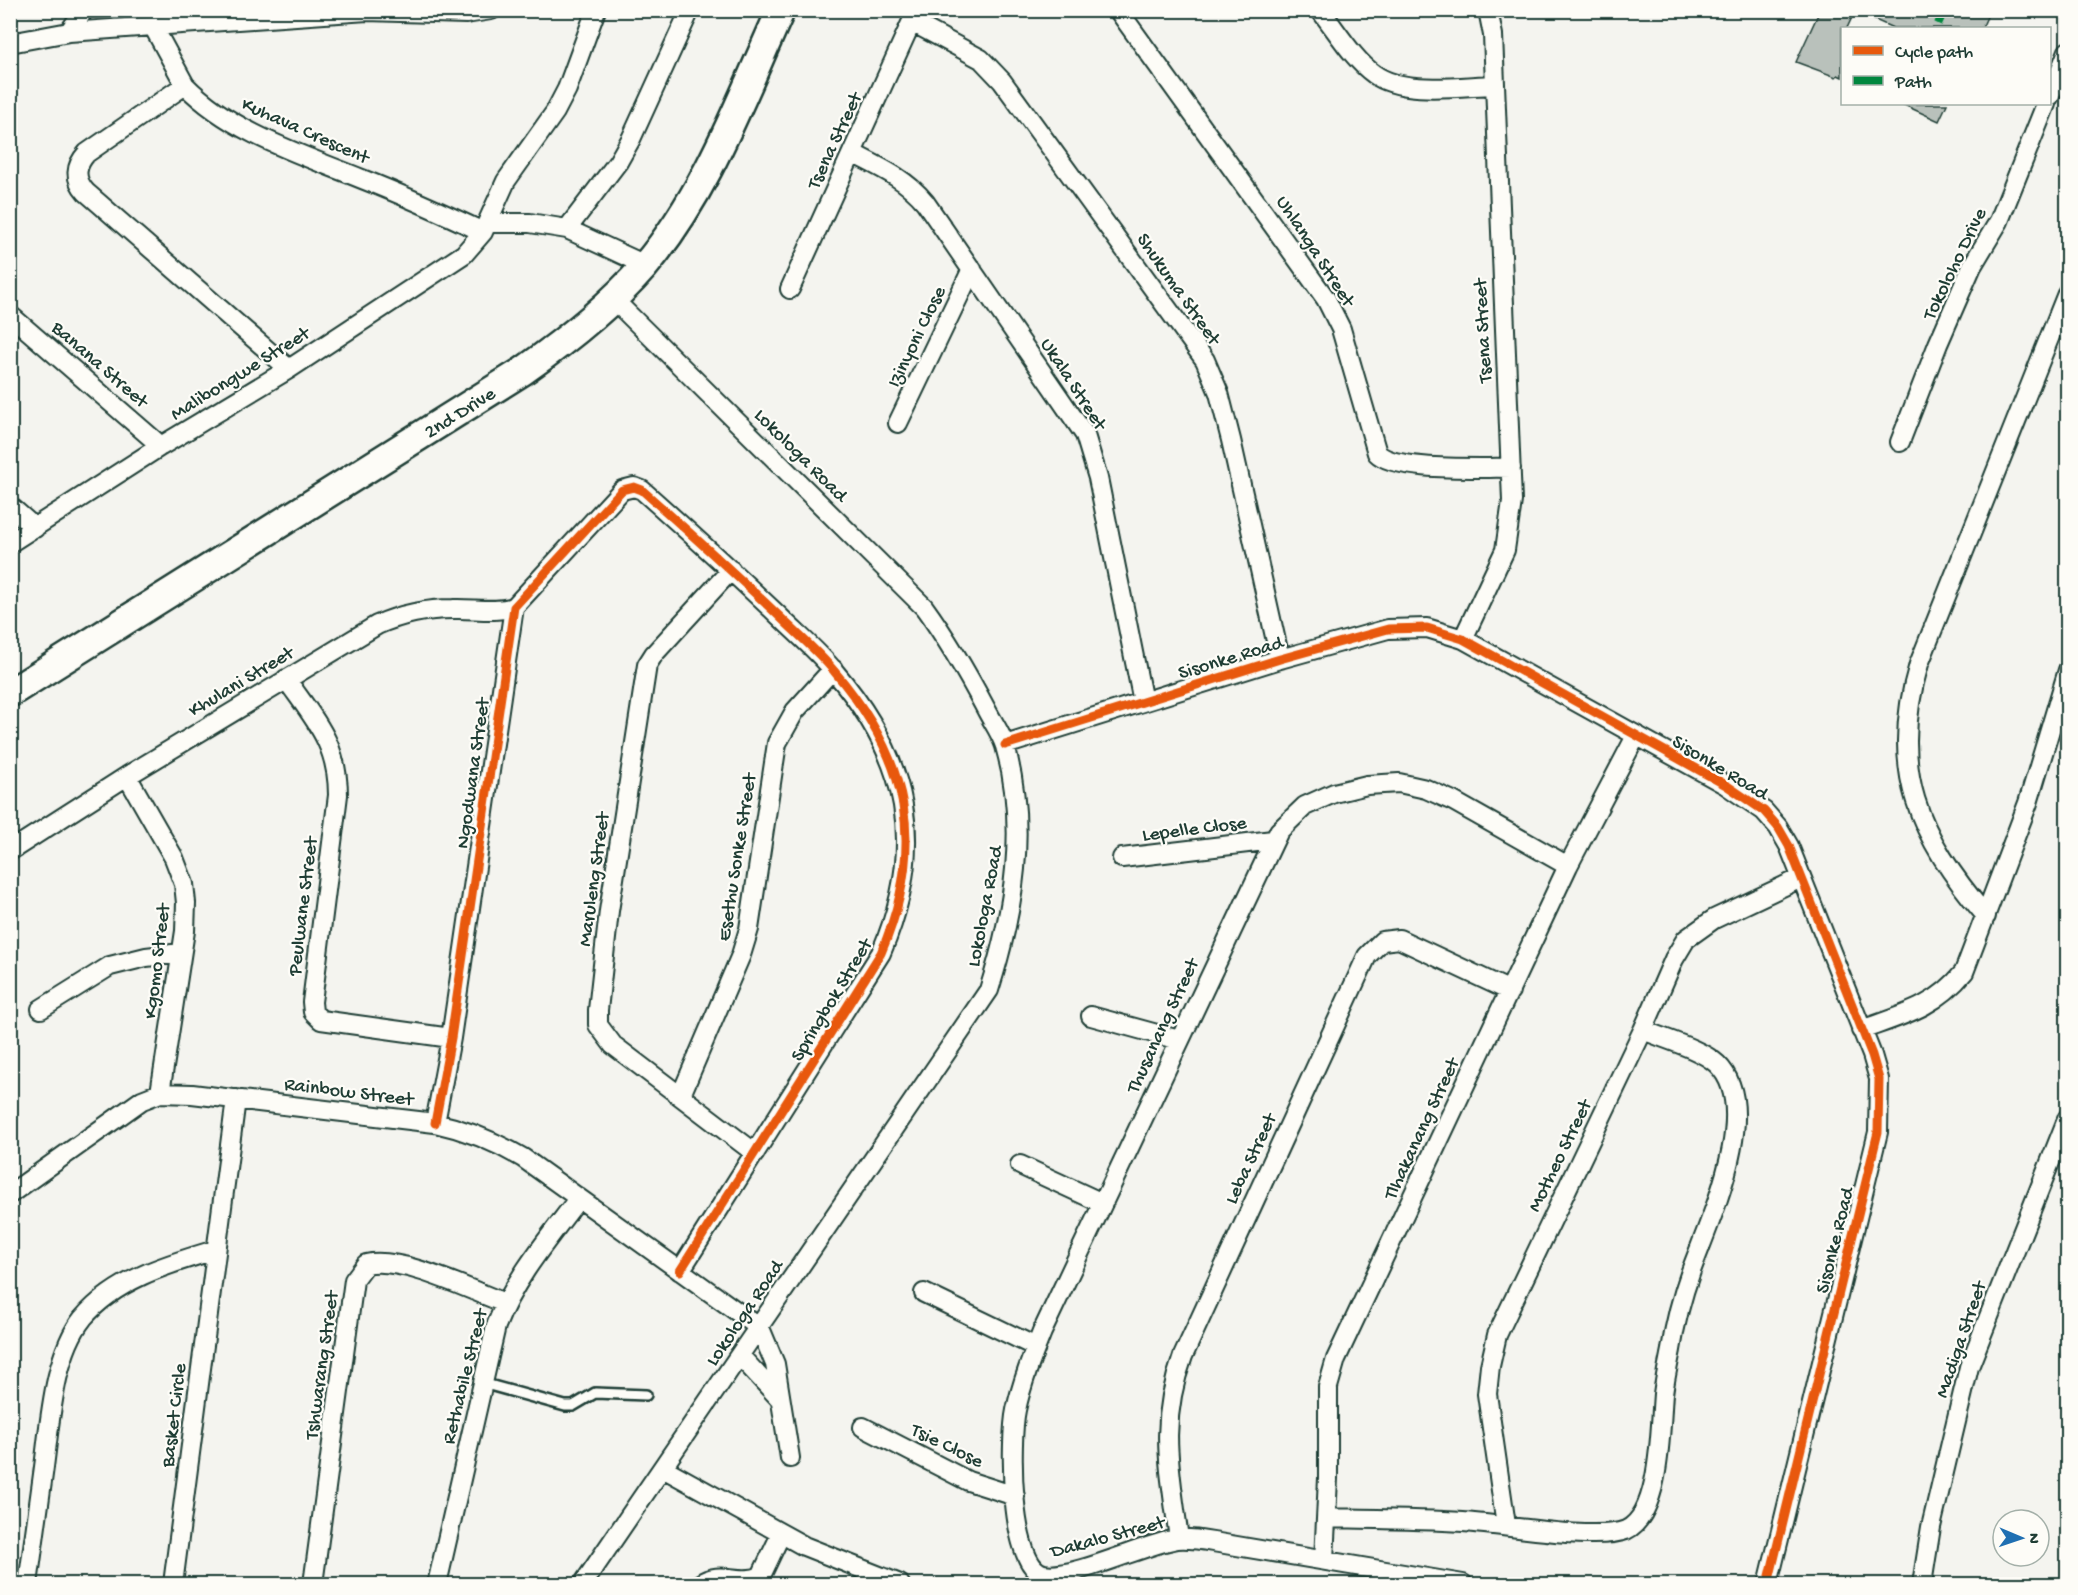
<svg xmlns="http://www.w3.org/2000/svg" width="2078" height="1595" font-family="'Gochi Hand',sans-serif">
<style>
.building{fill:#b9c1bb;stroke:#1f3d34;stroke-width:1.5}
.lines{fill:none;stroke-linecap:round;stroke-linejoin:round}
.lane-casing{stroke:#1f3d34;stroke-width:14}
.street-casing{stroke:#1f3d34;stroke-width:22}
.secondary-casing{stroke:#1f3d34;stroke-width:32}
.lane{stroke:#fdfcf7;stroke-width:9}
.street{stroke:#fdfcf7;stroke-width:18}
.secondary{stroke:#fdfcf7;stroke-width:27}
.quiet{stroke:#00873e;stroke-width:8;stroke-dasharray:15 8;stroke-linecap:butt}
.cycleway-casing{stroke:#fdfcf7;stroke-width:13}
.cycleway{stroke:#e8590c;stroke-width:9}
.labels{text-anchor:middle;stroke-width:4.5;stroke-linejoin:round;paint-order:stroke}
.street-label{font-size:20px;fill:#1f3d34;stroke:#fdfcf7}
</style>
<rect width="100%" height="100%" fill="#f4f4ef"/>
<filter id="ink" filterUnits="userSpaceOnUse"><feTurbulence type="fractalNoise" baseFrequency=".0167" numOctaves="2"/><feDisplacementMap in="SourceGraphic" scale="12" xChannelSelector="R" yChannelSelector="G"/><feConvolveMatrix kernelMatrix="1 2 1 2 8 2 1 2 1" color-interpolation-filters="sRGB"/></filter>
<g filter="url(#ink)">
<path class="building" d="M1820,10H1990L1982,28H1893L1855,11L1847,28H1842V77L1838,75L1836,77L1796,62Z
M1902,104H1947L1939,121Z"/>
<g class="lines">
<g class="lane-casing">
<path id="lane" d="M482,1383L565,1406H573L595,1393L646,1395"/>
</g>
<g class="street-casing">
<path id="street" d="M1118,10L1326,299L1341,329L1377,453C1395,472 1482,467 1511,468
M1320,10C1337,31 1353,59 1374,74C1402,95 1460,86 1493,85
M912,22L981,59L1002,81L1205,360L1219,393L1231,440L1280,659
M154,28L185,85
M69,32L367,11L466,14L491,10
M10,43L69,32L84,10
M2050,96L2068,51
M852,153C879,167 905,178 925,202L1085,435L1098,478L1143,702
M488,223H530L567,229L645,265
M567,229L618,162L631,139L690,10
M790,289L917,10
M10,315L161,446
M289,369L86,192C74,179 75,166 87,153L185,85C232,133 300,154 362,179C403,195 443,213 483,232
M898,423L972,269
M1900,442L1938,344L1972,266L1999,221L2046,104
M10,506L35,528
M10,543L161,446L289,369L464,254L483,232L506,181L555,112L567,89L596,10
M731,570L654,654L647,665L609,911L598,1010V1025L613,1045L755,1153
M1463,639L1505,550L1512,501L1493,35L1488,10
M286,679C314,719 338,743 338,795L312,1002L313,1012L321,1020L451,1038
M1005,745L1280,659L1388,629L1427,628L1463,639L1726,785L1764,811L1778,827L1789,846L1872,1055L1879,1079L1878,1132L1768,1584
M127,776L174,858L184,884L186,903L185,931L160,1093
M10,851L127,776L377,625C402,614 426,609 453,609C473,608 494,613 514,607
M1122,858L1273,840
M1986,916C1918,836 1888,769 1919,664L2068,291
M41,1009L110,966L146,957L181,953
M1091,1016L1179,1040
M1861,1030C1903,1015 1936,1007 1964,972L2028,803L2068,670
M681,1095L741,955L749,929L777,743L795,711L833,669
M435,1123L451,1038L514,607L622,490L634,487L642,490C688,531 734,573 779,616C797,634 818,651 834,671C909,759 927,845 881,953L680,1271
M1020,1165L1102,1203
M10,1194L142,1100L160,1093L192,1094L435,1123C468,1130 494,1141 523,1158L760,1328L775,1364L790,1458
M924,1293L1036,1347
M740,1356L780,1399
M863,1427L968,1481L1015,1496
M663,1468L804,1546L900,1584
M1327,1518C1372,1519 1418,1519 1463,1522C1500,1524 1596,1542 1626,1530C1661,1514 1660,1428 1663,1394C1665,1379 1668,1365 1671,1350C1675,1323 1682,1296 1691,1271C1709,1221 1763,1108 1717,1064C1701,1049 1664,1039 1643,1030
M1506,1525L1487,1394L1490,1366L1497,1335L1643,1030L1674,959L1686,939L1714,919L1801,878
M1179,1539C1170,1469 1158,1424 1183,1356L1367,956L1382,941L1399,939L1510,991
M1324,1560L1328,1478V1387L1336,1359L1568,866L1636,736
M28,1584C33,1545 39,1506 44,1467C50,1422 54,1354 83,1318C116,1279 168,1264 215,1250
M173,1584L236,1099
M313,1584L354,1280L366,1264C403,1256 469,1290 505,1303
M437,1584L496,1326C514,1279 548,1239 578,1199
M583,1584L989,990C1014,911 1028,827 1005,746C1001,733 992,721 986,709C967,673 948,640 924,607L613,299
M700,1584C719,1569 742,1586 761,1576L781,1534
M1463,1584L1213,1542C1202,1540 1189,1538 1177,1539C1144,1544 1071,1580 1044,1574C1009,1567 1010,1438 1016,1410C1022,1382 1032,1357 1042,1332L1279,831L1305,806L1334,793L1367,785L1399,783L1426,789L1453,801L1568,866
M1922,1584L1931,1527L1969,1367L2068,1117"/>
</g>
<g class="secondary-casing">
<g id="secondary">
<path id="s1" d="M10,693L523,371C567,340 609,307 644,267C707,193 741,98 781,10"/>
</g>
</g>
<use href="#lane" class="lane"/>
<use href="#street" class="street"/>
<use href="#secondary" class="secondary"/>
<path class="quiet" d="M1938,24L1944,11L1942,10"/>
<g class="cycleway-casing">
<path id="cycleway" d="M1005,745L1280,659L1388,629L1427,628L1463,639L1726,785L1764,811L1778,827L1789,846L1872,1055L1879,1079L1878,1132L1768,1584
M435,1123L451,1038L514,607L622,490L634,487L642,490C688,531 734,573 779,616C797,634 818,651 834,671C909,759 927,845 881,953L680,1271"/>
</g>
<use href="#cycleway" class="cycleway"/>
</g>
</g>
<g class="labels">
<g class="street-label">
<text transform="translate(306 129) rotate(24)" y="7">Kuhava Crescent</text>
<text transform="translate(833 140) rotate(-65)" y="7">Tsena Street</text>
<text transform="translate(1317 250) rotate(57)" y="7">Uhlanga Street</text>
<text transform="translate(1953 263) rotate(-64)" y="7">Tokoloho Drive</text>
<text transform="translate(1180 288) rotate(55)" y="7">Shukuma Street</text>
<text transform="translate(1481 331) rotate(-93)" y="7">Tsena Street</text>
<text transform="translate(915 336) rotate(-64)" y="7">Izinyoni Close</text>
<text transform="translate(101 363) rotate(41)" y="7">Banana Street</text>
<text transform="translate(239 372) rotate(-32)" y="7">Malibongwe Street</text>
<text transform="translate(1075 383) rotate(57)" y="7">Ukala Street</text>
<text dy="7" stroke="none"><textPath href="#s1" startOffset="530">2nd Drive</textPath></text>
<text transform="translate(802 454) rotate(45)" y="7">Lokologa Road</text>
<text transform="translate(1230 656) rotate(-17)" y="7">Sisonke Road</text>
<text transform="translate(240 680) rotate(-31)" y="7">Khulani Street</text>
<text transform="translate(1721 766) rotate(31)" y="7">Sisonke Road</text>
<text transform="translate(471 773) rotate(-82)" y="7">Ngodwana Street</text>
<text transform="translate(1194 827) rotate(-7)" y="7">Lepelle Close</text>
<text transform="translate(735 857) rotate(-81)" y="7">Esethu Sonke Street</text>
<text transform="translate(592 879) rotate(-82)" y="7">Maruleng Street</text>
<text transform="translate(301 906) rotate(-83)" y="7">Peulwane Street</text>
<text transform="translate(983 906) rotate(-79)" y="7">Lokologa Road</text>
<text transform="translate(155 961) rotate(-83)" y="7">Kgomo Street</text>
<text transform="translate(830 999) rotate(-59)" y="7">Springbok Street</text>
<text transform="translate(1161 1025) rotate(-65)" y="7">Thusanang Street</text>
<text transform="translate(349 1090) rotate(7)" y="7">Rainbow Street</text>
<text transform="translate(1420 1128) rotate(-65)" y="7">Tlhakanang Street</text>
<text transform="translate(1558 1155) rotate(-64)" y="7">Motheo Street</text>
<text transform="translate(1249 1158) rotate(-65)" y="7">Leba Street</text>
<text transform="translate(1833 1240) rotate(-76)" y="7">Sisonke Road</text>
<text transform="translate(743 1312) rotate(-56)" y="7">Lokologa Road</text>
<text transform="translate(1959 1339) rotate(-71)" y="7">Madiga Street</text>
<text transform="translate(320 1365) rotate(-82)" y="7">Tshwarang Street</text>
<text transform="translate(463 1376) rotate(-76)" y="7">Rethabile Street</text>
<text transform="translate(172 1415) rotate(-83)" y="7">Basket Circle</text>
<text transform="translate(948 1444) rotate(26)" y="7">Tsie Close</text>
<text transform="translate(1107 1535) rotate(-15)" y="7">Dakalo Street</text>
</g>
</g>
<rect width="2078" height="1595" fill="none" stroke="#fdfcf7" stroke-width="36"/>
<rect x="18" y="18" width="2042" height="1559" fill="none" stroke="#1f3d34" stroke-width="2" filter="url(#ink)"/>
<rect x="1841" y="27" width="210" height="78" fill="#fdfcf7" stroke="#a4b0a9" stroke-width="1.5"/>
<rect x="1853" y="46" width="30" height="9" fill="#e8590c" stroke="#a4b0a9" stroke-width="1.5"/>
<text x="1895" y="57" font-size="18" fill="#1f3d34">Cycle path</text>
<rect x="1853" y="76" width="30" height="9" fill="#00873e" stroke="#a4b0a9" stroke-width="1.5"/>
<text x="1895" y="87" font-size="18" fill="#1f3d34">Path</text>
<g transform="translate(2021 1538) rotate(92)"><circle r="28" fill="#fdfcf7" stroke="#a4b0a9" stroke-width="1.5"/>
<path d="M0-4.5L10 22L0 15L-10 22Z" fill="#1f6fb2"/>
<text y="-9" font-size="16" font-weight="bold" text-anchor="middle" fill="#1f3d34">N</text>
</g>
</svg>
